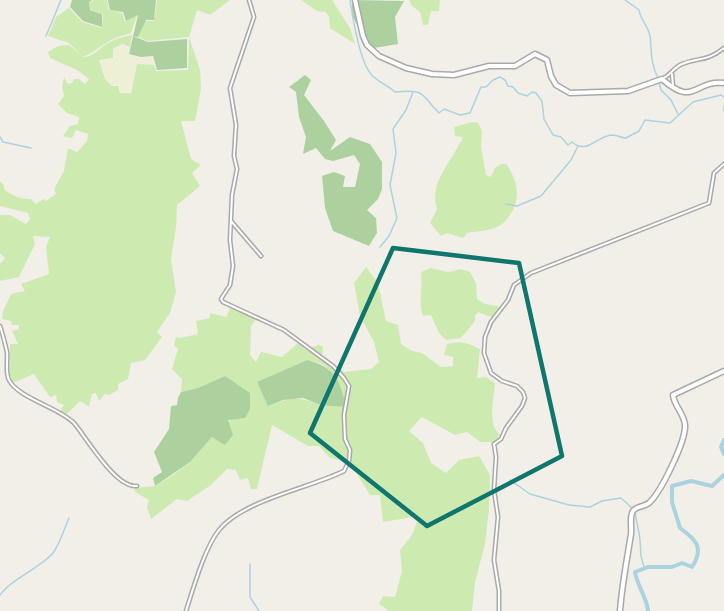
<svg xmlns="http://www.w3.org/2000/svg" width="724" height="611" font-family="'PT Sans',sans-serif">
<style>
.farmland{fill:#eef0d5}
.grass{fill:#cdebb0;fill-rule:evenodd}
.forest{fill:#add19e}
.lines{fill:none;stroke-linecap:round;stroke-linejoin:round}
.stream{stroke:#aad3df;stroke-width:1.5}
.river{stroke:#aad3df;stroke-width:4}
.minor-casing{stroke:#a9a9a9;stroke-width:5}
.tertiary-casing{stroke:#a9a9a9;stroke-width:7}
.minor{stroke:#fff;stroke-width:2}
.tertiary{stroke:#fff;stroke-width:4}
.marked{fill:none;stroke:#0f766e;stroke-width:4.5;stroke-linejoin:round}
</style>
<rect width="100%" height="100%" fill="#f2efe9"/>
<path class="farmland" d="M123,46L129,49L128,54L141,58L152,57L154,65L137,63L130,92H121L119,85H112L106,79L100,61L114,58V49Z"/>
<path class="grass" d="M94,0H107L109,10L122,13L125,22L137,15L131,33C123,36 115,37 108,42C97,48 95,52 82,57C94,57 98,49 108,43C115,39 123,37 132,35L130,47L122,44L113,49V58L99,60L105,79L112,86H118L120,93H131L137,64L154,65L156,71L188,70L189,37L200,70L201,89L195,121H181L191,159L201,165L192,173L200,186L177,205L176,227L171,259L176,292L170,313L157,332L162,337L145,360L131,363L128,379L118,384V390L109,395L105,394L99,401L96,393L92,394L89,407L80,401L67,414L60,411L64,405L57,402L56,395L50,397L34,374L13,383L10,375V344H18L12,331L19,329V325H12L11,321L2,319L3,311L11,294L25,291L21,284L49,274L46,247L50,237L33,236L35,244L19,277L0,281V264L5,258L0,253V215H10L26,224L30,219L28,213L0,206V181L4,185V189C12,196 20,199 31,199L36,204L44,199L46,201L56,194L54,189L64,171L68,148L77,152L87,141L88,134L76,130L72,138L63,136L70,126L78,124L79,117L67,113L58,104L64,96L62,88L64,77L68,84L72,83L74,79H79L85,84L89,79L77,70L50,58L48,52L58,46L69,45L82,56L69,43L48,36L56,17L69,8L82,22L102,28L103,14L91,10L89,3Z
M157,0H230L210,15L197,10L189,37L148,41L138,37L145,21H154Z
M301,0H332L350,28L355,44L330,28L329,16L325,12L317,11Z
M409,0H440L439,11H431L428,25H423L420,12L412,6Z
M473,122L478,123L482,131L481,147L486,175L491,177L495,168L501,164H506C520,183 522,206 503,223C494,231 478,231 467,233L463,238L447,233L441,236L430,223L437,209C428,183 453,160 463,137L455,136L454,127Z
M366,267L378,283L386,321L398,325L401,344L412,351L422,353L441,367L453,366V357L444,355L447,344C461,340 467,343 480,349L477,378L486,377L495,383C494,399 487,424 500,435L494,442H480L467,432L455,435L422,417L409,431L423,443L431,463L446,473L459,460L479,456L490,475L489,509L485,544L475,582L472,611H389L379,604L383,596L395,597L402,571L400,550L412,535L419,516L383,522L380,495H370L350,462L330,458L319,446H308L272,425L257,489H251L248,478L240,480L236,470L227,469L211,485L187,501L177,499L151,519L147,507L149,500L135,492L134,488L155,486L170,477L190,462L212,437L231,419L225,376L198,388L181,392L182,379L172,369L178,349L174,345L176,337L180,338L198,334L196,321L210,318V313L226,317L231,306L257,318L251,326L250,355L256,362L261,352L282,357L298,343L305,349L319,345L323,347L322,355L344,372L371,369L379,362L374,342L360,316L354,283ZM307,360L322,364L331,371L321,405C300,397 289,397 269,406L257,382Z
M431,268L448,272L461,269L470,272L476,283L477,299L485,304L502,307L494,318L478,312L475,316V321L461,338L446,340L439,333L431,315L423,316C418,302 423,287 421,272Z"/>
<path class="forest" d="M72,0H92L89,2L90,10L102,14V27L83,21L70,7Z
M108,0H156L154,20H146L138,37L133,36L148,42L187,39V68L157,70L153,56L141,57L129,54L138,15L126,21L123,12L110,10Z
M352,0L404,1L395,17L398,44L374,48L368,44L352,16Z
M305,75L311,80L304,95L324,121L336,140L330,151L350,137L370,144L382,162V189L378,199L367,210L376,218L377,233L369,246L333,231L325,208L322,176L334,172L345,176L343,187H355L360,164L354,155L333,161L325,159L316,148L303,154L306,137L299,117L296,92L289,87Z
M307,360C335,367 340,380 346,407L321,405L303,398L283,400L268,406L257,382Z
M225,376L250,393V409L245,418L228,420L233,435L225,445L212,437L190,462L155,486L153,478L162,472L154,452L169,429L171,406L177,405L178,398L181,392L198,388Z"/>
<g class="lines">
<path class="stream" d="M350,0C353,18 360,68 375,78C381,83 388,86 395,92C425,89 420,93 439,113L444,109L460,115L470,113L481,87H486L493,80L500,77L505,80L508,86L513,87L518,93L527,96L532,92L536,93L542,101L544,119L553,135L561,137L568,145L572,142C588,155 596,136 612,135C616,135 622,138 626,138L639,131L645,120L670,123L693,102L721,95L724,97
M625,0L639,10C640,19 648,26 650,36C652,52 650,62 658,78
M46,36L61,0
M659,82L661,90L671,100L678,114
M724,106V111
M0,137L3,142L31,148
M506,204L517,206L541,196L571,160L578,146
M380,247L389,236L397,218L390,185L396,153L393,129L406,110L413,92
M510,480L530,494L569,505L590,507L602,501L621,498L632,508
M635,511C636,521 639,530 640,540C641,553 640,557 645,569
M250,564V597L259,611
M0,595C11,579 39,569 53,553C60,544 64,529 69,518"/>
<path class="river" d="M724,440L721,447L724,454
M648,611C647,597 637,586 635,572L648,567H672L682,563L692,567C705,547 695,539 680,528L672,502V486L691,481L712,486L724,475"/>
<g class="minor-casing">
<path id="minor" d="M672,74L673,86
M662,79C671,75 674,67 682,64C700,57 706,62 724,48
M231,221L261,256
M0,326C3,335 5,343 7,352C8,361 5,372 9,380C18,398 60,408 74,423C86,437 116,489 137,486
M186,611C193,589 205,547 219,530C243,500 310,488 344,471L349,461L350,450L345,439L344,415L349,386L344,378L333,366L284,330L223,302L221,299L230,285L233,266L230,240L232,195L237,169L234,156L236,125L230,88L254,17L249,0
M499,611V591L494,560L498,517L494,490L496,457L494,444L501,439L506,428L522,406L525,398L523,392L517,386L502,381L491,373L484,353L485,337L491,322L508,300L514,285L531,273L709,203L714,173L724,164"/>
</g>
<g class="tertiary-casing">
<path id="tertiary" d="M355,0L363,36L367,45L379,56L406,68L432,74L454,75L489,66H515L535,54L547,60L551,76L556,85L570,93L628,91L662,79C695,108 693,80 724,83
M620,611C622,584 627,560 631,534C632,527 629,517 633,511C636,506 644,507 649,503C661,492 686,441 685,425C684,413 674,406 673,395L724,371"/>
</g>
<use href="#minor" class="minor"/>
<use href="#tertiary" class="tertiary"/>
</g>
<path class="marked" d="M393,248L519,263L562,456L427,526L310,433Z"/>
</svg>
